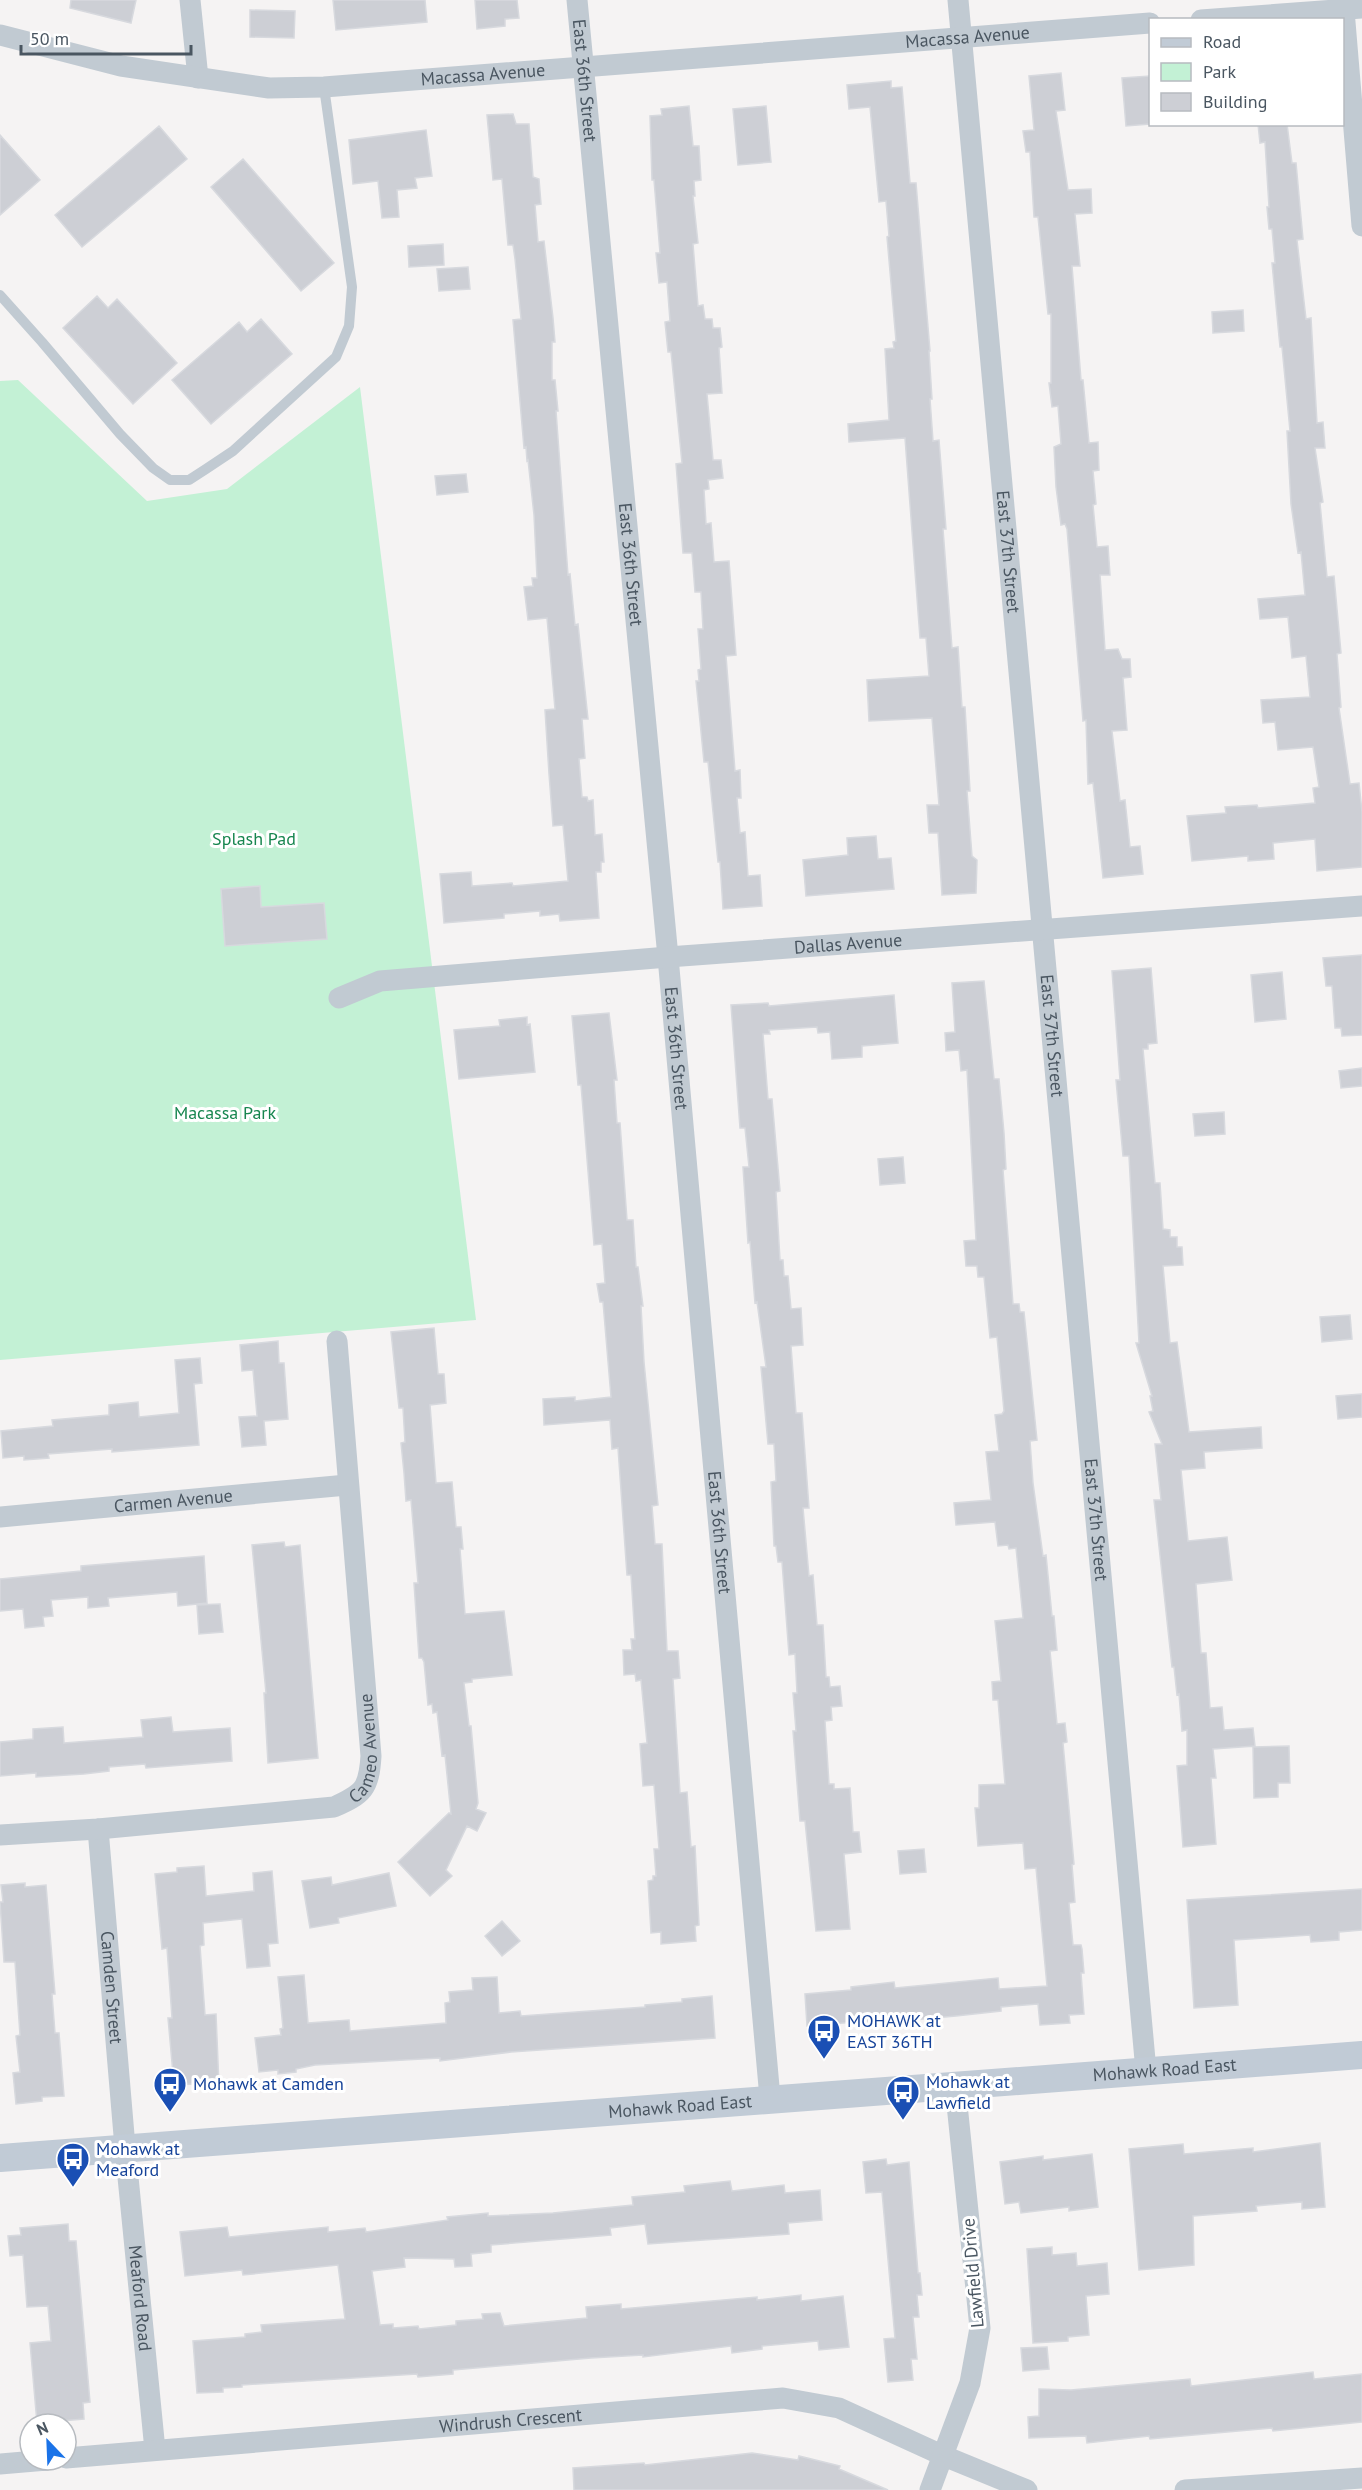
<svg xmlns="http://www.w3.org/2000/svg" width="1362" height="2490" font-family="'PT Sans',sans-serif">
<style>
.green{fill:#c3f1d5}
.building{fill:#cdcfd5;stroke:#d7d9de;stroke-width:1.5}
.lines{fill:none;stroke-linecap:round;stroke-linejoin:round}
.service{stroke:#c1cad2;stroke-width:10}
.minor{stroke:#c1cad2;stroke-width:21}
.secondary{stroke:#c1cbd6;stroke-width:28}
.labels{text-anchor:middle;stroke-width:6;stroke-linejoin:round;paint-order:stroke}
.street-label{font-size:18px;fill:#4a5661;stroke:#fff}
.park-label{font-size:18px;fill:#17864f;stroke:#fff}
.transit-label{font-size:18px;fill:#164399;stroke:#fff;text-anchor:start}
</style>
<rect width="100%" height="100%" fill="#f5f3f3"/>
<path class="green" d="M18,380L147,501L227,489L360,387L476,1320L0,1360V381Z"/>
<path class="building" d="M71,0H136L131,23L70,8Z
M333,0H425L427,22L336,30Z
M475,0H517L519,18L505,19V26L477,29Z
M250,10L295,11L294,38L250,37Z
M1061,73L1065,110L1056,111L1068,190L1091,189L1092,213L1075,214L1080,266H1072L1081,380H1083L1089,443L1098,442L1099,470L1093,471L1096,504L1093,505L1097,547L1108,546L1110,575H1100L1105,650L1118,649L1122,659H1130L1131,677L1123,678L1127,730L1112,731L1120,801L1125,800L1130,847L1140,846L1143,874L1103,878L1093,783L1088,784L1086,720L1083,721L1067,529L1065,524L1061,525L1056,487L1054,447L1061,444L1058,406L1052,407L1049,383H1051V314H1048L1038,217H1034L1030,152H1026L1023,131L1034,130L1029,76Z
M1150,76V124L1126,126L1122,78Z
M891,81V88L902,87L910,183H916L930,351H929L932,399H930L933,441L939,440L946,529H943L952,648L958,647L962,707H965L970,791H967L972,856L977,860L976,893L942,895L938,833H929L927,805H939L932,718L869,721L867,680L929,676L926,638H920L905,438L849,442L848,424L889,420L885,349L894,348L893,342L896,341L887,237L889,236L886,201L879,202L870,107L849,109L847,85Z
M689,106L693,146H699L701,180L694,181L695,196H693L698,243L693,244L698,306L703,305L705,319H712L713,328H720L722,347L719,348L722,393L707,394L713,460H721L723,478L708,480L709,489L704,490L706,524L711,523L714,562L729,561L736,655L726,656L735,771L740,770L741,798H737L740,833L745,832L748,876L760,875L762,906L723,909L720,862H718L708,762H704L696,681H699L698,670L701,669L698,629H703L701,592H695L692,553H683L676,464L682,463L671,352H668L665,322L670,321L667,282L659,283L656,253H660L654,180H652L650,116L662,115L661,109Z
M766,106L771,162L738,165L733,109Z
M513,114L516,124H529L533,177L539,179L541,204L535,205L538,242L544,241L553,318L555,342H552V380H555L558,411H556L568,575L570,574L575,625L578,624L588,719H582L585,758L579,759L582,797H587L588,801L593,800L595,835L602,834L604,862H601V872H596L599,918L560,921L559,914L540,916V911L504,914V918L444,923L440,874L471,872L472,886L512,883L513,886L568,881L563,825L553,826L549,774L545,710L555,709L547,618L528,620L524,587L533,586L532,578H537L534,515L528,460L527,461L526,447L524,448L513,320L521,319L515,259L513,245H508L502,179L493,180L487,115Z
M1258,124H1287L1292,163H1296L1303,239L1297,240L1306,319L1311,318L1317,423L1323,422L1325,448H1315L1323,502L1320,503L1327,577L1334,576L1341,653L1337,654L1341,707L1339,708L1350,784L1359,783L1362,812V867L1317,871L1315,839L1273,843L1274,859L1248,861V856L1192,861L1187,816L1226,813L1225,807L1257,805L1258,808L1315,803L1313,788L1319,787L1313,747L1278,750L1275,722L1263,723L1261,700L1310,697L1306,656L1292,658L1288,617L1260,619L1258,599L1305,595L1301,552L1298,553L1291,504L1287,431H1290L1282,347H1280L1272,263H1275L1272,229H1269L1267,207H1269L1265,142L1260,143Z
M159,126L187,159L82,247L55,215Z
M426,130L432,176L415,178L417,188L397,190L399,217L382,218L378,181L353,184L349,140Z
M0,135L40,180L0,215Z
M243,159L334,263L301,291L211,187Z
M443,244L444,265L409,267L408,246Z
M468,267L470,289L439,291L437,269Z
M97,296L108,308L117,299L177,363L133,404L63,328Z
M1243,310L1244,331L1213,333L1212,312Z
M261,319L292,354L211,424L172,380L239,322L247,332Z
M466,474L468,492L437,495L435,476Z
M876,836L878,859L891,858L894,889L806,896L803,860L848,855L847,838Z
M260,886L261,907L324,903L327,939L225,946L221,889Z
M1362,955V1035L1342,1036L1341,1028H1335L1332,986H1326L1323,958Z
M1151,968L1157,1043L1148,1044V1049H1143L1155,1183H1160L1163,1229L1170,1230V1237H1177V1247H1182L1183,1265L1163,1266L1170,1343L1177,1342L1189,1432L1261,1427L1262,1448L1204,1452L1205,1468L1181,1470L1188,1541L1227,1537L1232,1580L1196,1584L1201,1653H1206L1210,1708L1222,1707L1224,1730L1253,1728L1255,1746L1213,1749L1216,1778H1211L1216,1844L1183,1847L1177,1766L1187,1765V1730L1182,1731L1179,1694L1177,1695L1174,1667H1172L1154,1500H1161L1155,1444H1162L1149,1412L1153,1411L1150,1396H1152L1136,1343H1139L1129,1156H1123L1116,1080H1120L1112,971Z
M1282,972L1286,1019L1255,1022L1251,975Z
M984,981L994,1079H999L1004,1133L1006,1169L1003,1170L1013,1304H1019L1020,1312H1024L1037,1440L1030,1441L1033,1483L1043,1556L1046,1555L1052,1616H1054L1057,1650L1050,1651L1057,1724L1065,1723L1067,1742L1063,1743L1074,1864L1072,1865L1075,1902L1069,1903L1073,1945H1081L1082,1949L1084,1973H1081L1084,2014L1069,2015L1070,2023L1040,2025L1038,2004L1001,2007V2011L956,2016L868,2024V2021L807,2026L805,1994L851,1990V1987L894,1982L895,1988L998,1978L999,1989L1047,1986L1036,1868L1025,1869L1023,1843L978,1846L975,1808H979V1785L1005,1784L998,1700H993L992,1682L1001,1681L995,1621L1023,1618L1016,1548L1009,1549L1008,1545L998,1546L995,1522L956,1525L954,1503L991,1500L986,1452L999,1451L995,1415L1002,1414L1004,1411L997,1337L990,1338L984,1277H978L977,1266H966L964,1241L976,1240L967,1070L961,1071L959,1050L946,1051L945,1033L955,1032L952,983Z
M894,995L898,1043L862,1046V1057L832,1059L830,1032L818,1033L817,1027L769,1030L770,1034H763L768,1099H772L780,1191L776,1192L780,1260H783L784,1276H788L791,1309L801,1308L803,1345L791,1346L796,1413H802L809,1508H803L809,1576L813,1575L817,1625H823L826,1677H829L830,1687L840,1686L842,1706L831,1707L832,1720L825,1721L829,1784H834V1789L850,1788L853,1832H859L861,1852L844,1854L850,1929L816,1931L805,1821H800L796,1770L793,1731H796L793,1693H797L795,1654L789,1655L782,1562H778L776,1546H774L771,1482L776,1481L774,1444H768L761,1367H766L757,1302L755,1303L750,1242L748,1243L743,1167H749L745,1128H740L731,1005L768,1003L769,1006Z
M609,1013L617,1080H614L617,1123H620L627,1220H633L636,1267H638L643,1306H641L644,1362L658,1505L652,1506L655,1544H662L667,1651H678L680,1678L673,1679L680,1793L687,1792L691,1847L695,1846L699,1925L695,1926L696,1941L661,1944V1932L651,1933L648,1881L653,1880V1876H656L654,1849H659L654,1785L643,1786L640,1744L647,1743L641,1680L636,1681L635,1674L624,1675L623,1650H632L631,1639H635L631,1575H627L618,1448L612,1449L610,1420L544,1425L543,1399L575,1397V1401L611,1397L603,1302H600L597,1284L605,1283L602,1244L594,1245L581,1085H578L572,1016Z
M527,1017V1025L530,1024L535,1072L459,1079L454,1030L500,1026L499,1020Z
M1362,1068V1086L1341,1088L1339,1071Z
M1224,1112L1225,1134L1195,1136L1193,1114Z
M903,1157L905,1183L880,1185L878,1159Z
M1350,1315L1352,1339L1322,1342L1320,1317Z
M434,1328L438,1374H444L446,1403L430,1405L436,1483L452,1482L456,1527H461L463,1549H460L465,1614L504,1611L512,1675L472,1679V1682L464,1683L469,1726H471L478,1803L476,1809L486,1813L477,1831L467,1826L446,1870L452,1876L430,1896L398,1862L449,1813L451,1814L445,1755L442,1756L437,1712L433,1713L432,1704L428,1705L424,1662L422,1658H419L414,1583H418L411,1500L406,1501L404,1473L401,1443L405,1442L403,1408H399L391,1332Z
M278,1341L279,1363H284L288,1419L264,1421L266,1445L242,1447L239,1417L257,1416L253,1370L242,1371L240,1345Z
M200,1358L202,1383L194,1384L199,1445L112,1452V1449L48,1454L49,1458L24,1460V1456L3,1458L1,1431L53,1426L52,1420L109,1415V1405L138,1402L139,1417L179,1413L175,1360Z
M1362,1394V1417L1338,1419L1336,1396Z
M284,1542L285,1547L300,1545L318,1758L268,1763L264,1693H266L252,1545Z
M204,1556L207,1603L178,1606L177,1592L108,1598L109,1606L88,1608V1597L51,1600L53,1616L43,1617L44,1626L25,1628L23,1609L0,1611V1579L81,1571V1566Z
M220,1604L223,1632L199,1634L197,1605Z
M171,1717L173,1732L230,1728L232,1761L146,1768L145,1764L109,1767V1771L84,1774L36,1777V1773L0,1776V1742L33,1739V1729L63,1727L64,1743L143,1737L141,1720Z
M1289,1746L1290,1783H1278V1797L1254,1798L1253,1747Z
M924,1849L926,1872L900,1874L898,1851Z
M204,1866L206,1896L254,1891L253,1873L272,1871L278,1943L268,1944L270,1966L247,1968L242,1919L203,1923L204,1945L200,1946L205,2015L216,2014L219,2086L195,2088V2084L174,2085L168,2018H172L167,1948L162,1949L155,1874L177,1872V1868Z
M389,1873L396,1906L338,1918L339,1923L310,1928L302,1881L331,1877L332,1885Z
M25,1883V1887L46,1885L55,1994H52L55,2033H59L64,2096L42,2097V2101L16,2104L13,2073L20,2072L16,2036L20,2035L15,1962H4L0,1902H3L1,1885Z
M1362,1889V1930L1339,1932V1940L1311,1942L1310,1935L1234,1940L1238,2005L1194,2008L1187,1900Z
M502,1921L520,1941L502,1956L485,1936Z
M304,1975L308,2023L349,2020L350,2031L446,2023L445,2003L450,2002L449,1992L473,1990L472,1978L497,1977L499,2013L520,2011L521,2016L645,2007V2005L682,2002V1999L712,1996L715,2038L511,2052L440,2061V2058L315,2065L296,2069V2072L278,2074V2070L259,2072L255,2038L281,2035L280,2029L283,2028L278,1977Z
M1320,2143L1325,2207L1302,2209V2202L1256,2206L1257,2211L1193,2216L1194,2265L1139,2270L1129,2149L1183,2144L1184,2154L1253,2148V2152Z
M1092,2154L1098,2207L1069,2211V2207L1021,2213L1019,2202L1005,2204L1000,2162L1043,2156V2160Z
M886,2159L887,2165L909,2162L918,2273H920L922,2295H917L919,2317H913L917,2359H911L913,2380L888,2382L884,2339L895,2338L882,2192L866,2193L863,2162Z
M730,2181L732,2191L784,2185L785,2193L820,2190L822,2220L788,2223L789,2234L648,2244L645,2224L610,2228L611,2235L491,2245V2252L471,2254L472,2266L455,2267L454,2259L404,2258L405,2267L372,2271L380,2325L393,2324V2328L418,2326L419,2329L456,2325V2321L483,2319L482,2314L500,2313L504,2326L587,2318L586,2307L621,2304V2309L757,2297V2300L801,2295V2301L843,2296L849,2347L819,2350L818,2341L762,2346V2349L732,2353L731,2346L643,2357V2355L591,2358L453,2370V2374L418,2377L417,2374L242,2385V2387L223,2388V2392L197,2393L193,2341L245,2337V2334L262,2332L261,2325L345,2319L338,2265L243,2275L242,2270L185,2276L180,2232L227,2227L229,2237L328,2227V2232L365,2228L366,2232L448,2220L447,2217L488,2213V2216L553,2213L633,2205L632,2197L685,2192L684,2186Z
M68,2224L69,2241H76L90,2402L83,2403L84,2419L37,2423L30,2343L51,2341L48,2306L27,2307L23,2255L10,2256L8,2236L21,2235L20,2228Z
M1052,2247V2255L1076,2253L1077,2266L1107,2263L1109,2294L1086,2296L1089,2335L1068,2337V2341L1033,2343L1027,2249Z
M1047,2347L1049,2369L1023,2371L1021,2348Z
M1313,2372L1314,2379L1362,2374V2422L1273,2431L1272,2428L1150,2439L1149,2436L1087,2443L1086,2436L1029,2438L1028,2417L1039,2416V2389L1071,2390L1190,2379L1191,2386Z
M752,2453L798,2460L799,2456L840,2466L839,2469L888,2490H574L573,2468L644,2463L645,2465Z"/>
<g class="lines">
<path class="service" d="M0,295L42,342L120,434L153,468L170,480H189L206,469L233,451L336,357L349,326L352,287L324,87"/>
<g class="minor">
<path d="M190,0L198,78"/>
<path id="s1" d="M577,0L668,957L770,2098"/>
<path id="s2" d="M958,0L1146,2071"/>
<path d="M1344,10L1362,226"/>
<path d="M1201,20L1362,8"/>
<path id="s3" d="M0,35L121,66L269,88L324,87L1150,23"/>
<path id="s4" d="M339,998L380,981L668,957L1362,906"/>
<path id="s5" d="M0,1517L347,1485"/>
<path id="s6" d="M98,1829L125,2147L155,2450"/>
<path id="s7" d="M0,1835L98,1829L334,1807C363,1794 369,1789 371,1756L337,1341"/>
<path id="s8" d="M66,2458L783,2398L839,2408L944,2456L1027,2490"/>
<path d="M0,2464L47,2460"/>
<path d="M930,2490L970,2383L980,2328L955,2085"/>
<path d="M1185,2490L1362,2478"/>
</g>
<path class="secondary" id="s9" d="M0,2158L1362,2055"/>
</g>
<defs>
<g id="bus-pin" transform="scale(1.725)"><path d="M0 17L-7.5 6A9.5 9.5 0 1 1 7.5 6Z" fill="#1a4fb4" stroke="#fff"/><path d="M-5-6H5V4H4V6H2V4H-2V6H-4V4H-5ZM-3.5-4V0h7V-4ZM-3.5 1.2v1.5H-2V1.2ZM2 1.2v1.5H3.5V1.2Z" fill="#fff"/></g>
</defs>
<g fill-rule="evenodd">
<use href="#bus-pin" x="824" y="2031"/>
<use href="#bus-pin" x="170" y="2084"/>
<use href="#bus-pin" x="903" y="2092"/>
<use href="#bus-pin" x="73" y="2159"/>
</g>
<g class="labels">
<g class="street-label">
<text dy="6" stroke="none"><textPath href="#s3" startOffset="975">Macassa Avenue</textPath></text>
<text dy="6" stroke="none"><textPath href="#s3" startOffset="489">Macassa Avenue</textPath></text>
<text dy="6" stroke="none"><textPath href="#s1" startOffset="81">East 36th Street</textPath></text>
<text dy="6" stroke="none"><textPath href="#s2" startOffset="554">East 37th Street</textPath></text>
<text dy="6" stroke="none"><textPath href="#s1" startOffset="567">East 36th Street</textPath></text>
<text dy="6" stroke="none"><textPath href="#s4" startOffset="514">Dallas Avenue</textPath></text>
<text dy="6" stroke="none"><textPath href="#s2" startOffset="1040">East 37th Street</textPath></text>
<text dy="6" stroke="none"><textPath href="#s1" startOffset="1053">East 36th Street</textPath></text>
<text dy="6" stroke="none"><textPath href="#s5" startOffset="174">Carmen Avenue</textPath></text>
<text dy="6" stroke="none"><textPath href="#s2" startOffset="1526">East 37th Street</textPath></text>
<text dy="6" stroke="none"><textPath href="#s1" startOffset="1539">East 36th Street</textPath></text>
<text dy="6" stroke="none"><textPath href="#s7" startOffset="410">Cameo Avenue</textPath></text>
<text dy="6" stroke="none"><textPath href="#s6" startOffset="159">Camden Street</textPath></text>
<text dy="6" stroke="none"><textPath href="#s9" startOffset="1168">Mohawk Road East</textPath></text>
<text dy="6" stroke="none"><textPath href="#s9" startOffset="682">Mohawk Road East</textPath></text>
<text transform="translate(973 2273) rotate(-95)" y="6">Lawfield Drive</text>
<text dy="6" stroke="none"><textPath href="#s6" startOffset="471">Meaford Road</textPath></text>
<text dy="6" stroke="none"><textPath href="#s8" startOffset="446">Windrush Crescent</textPath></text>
</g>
<g class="park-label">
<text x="254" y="845">Splash Pad</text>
<text x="225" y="1119">Macassa Park</text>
</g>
<g class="transit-label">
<text x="847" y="2027">MOHAWK at<tspan x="847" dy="21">EAST 36TH</tspan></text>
<text x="926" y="2088">Mohawk at<tspan x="926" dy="21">Lawfield</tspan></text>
<text x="193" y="2090">Mohawk at Camden</text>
<text x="96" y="2155">Mohawk at<tspan x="96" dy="21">Meaford</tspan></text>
</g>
</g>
<rect x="1149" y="18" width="195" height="108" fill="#ffffff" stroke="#b7bbc0" stroke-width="1.5"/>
<rect x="1161" y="38" width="30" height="9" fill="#c1cbd6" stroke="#b7bbc0" stroke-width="1.5"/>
<text x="1203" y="48" font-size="18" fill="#4a5661">Road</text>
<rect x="1161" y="63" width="30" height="18" fill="#c3f1d5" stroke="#b7bbc0" stroke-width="1.5"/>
<text x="1203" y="78" font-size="18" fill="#4a5661">Park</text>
<rect x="1161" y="93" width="30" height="18" fill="#cdcfd5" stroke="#b7bbc0" stroke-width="1.5"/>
<text x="1203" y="108" font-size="18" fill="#4a5661">Building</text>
<g transform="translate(48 2442) rotate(337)"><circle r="28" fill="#ffffff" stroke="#b7bbc0" stroke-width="1.5"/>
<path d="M0-4.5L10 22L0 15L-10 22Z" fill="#1a73e8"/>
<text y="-9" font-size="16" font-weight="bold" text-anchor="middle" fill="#4a5661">N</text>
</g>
<path d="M21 45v9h170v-9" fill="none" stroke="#4a5661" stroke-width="3"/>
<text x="30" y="45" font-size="18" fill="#4a5661" stroke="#ffffff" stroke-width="4.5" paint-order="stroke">50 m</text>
</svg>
